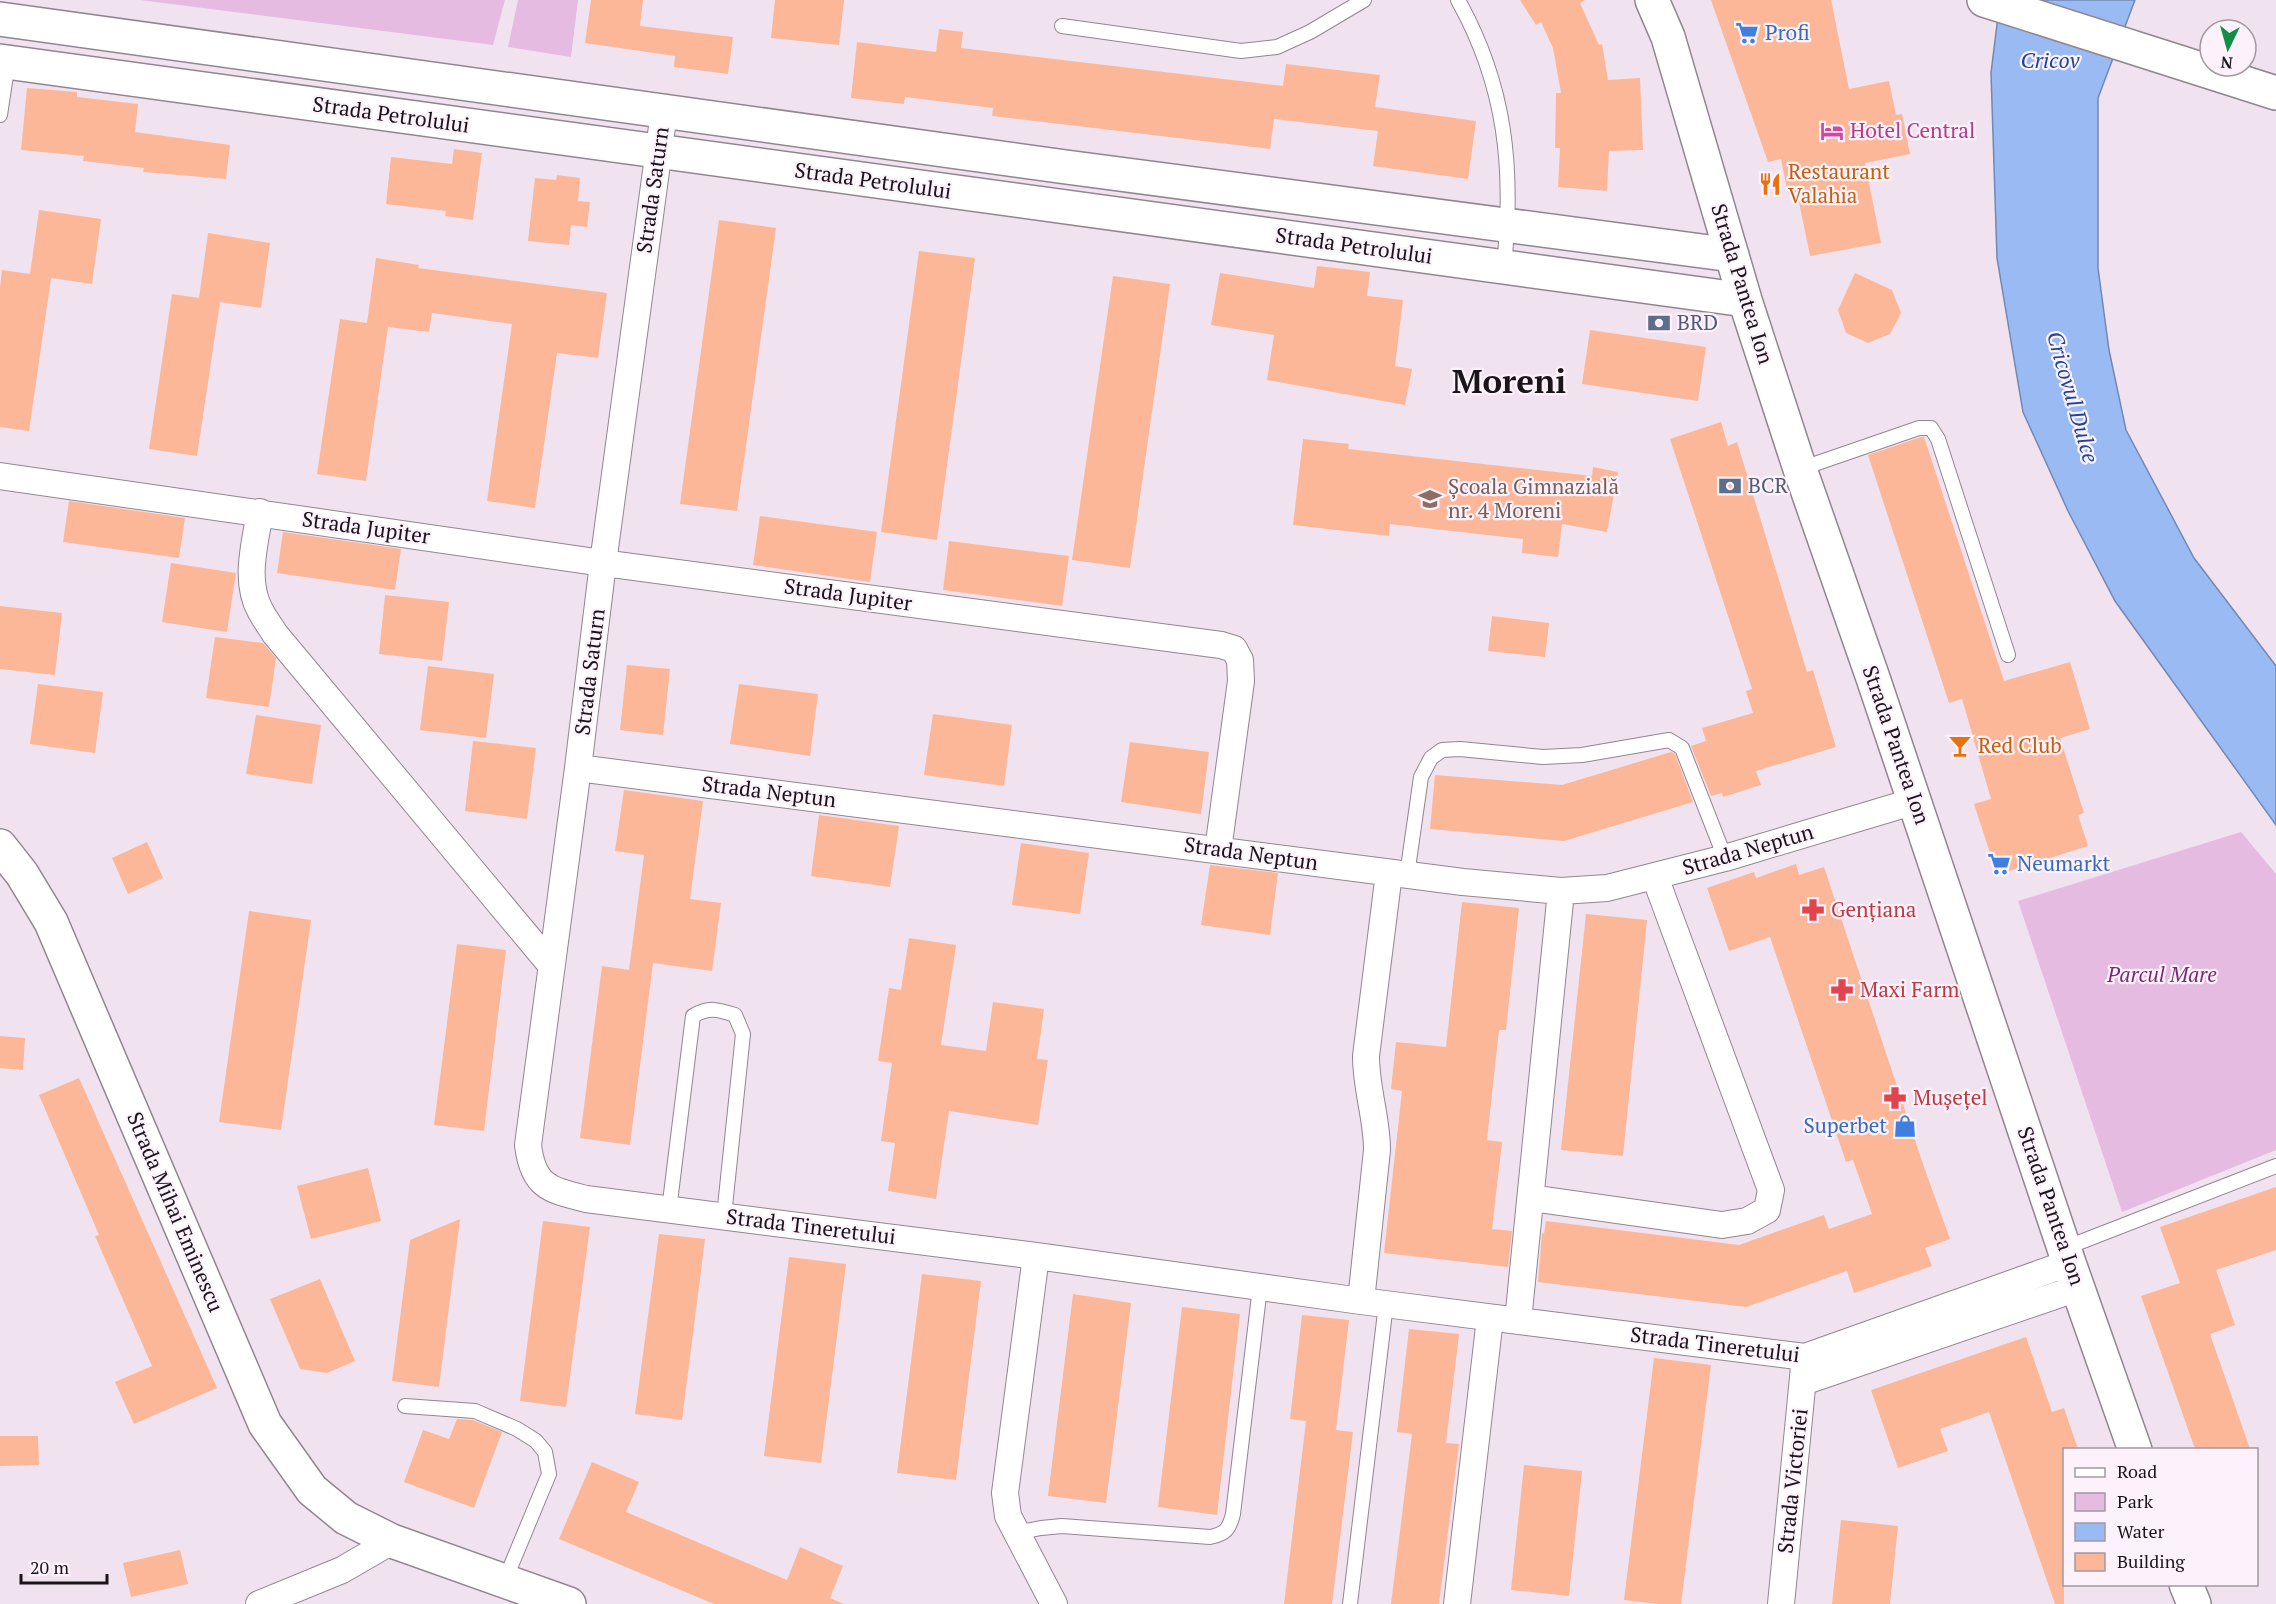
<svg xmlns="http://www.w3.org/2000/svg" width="2276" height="1604" font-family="'PT Serif',serif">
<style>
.green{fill:#e6bbe2}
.water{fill:#9abaf4;stroke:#7388b2;stroke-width:1.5}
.building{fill:#fcb799}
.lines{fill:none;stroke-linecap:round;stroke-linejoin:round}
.lane-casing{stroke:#918690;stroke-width:16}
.street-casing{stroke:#918690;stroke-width:28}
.secondary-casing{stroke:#918690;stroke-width:36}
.lane{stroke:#fff;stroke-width:14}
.street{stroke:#fff;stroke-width:26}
.secondary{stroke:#fff;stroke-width:33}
.labels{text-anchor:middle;stroke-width:4.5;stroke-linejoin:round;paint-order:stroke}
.shop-label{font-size:21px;fill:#366cbe;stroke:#fdf1fc;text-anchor:start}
.street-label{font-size:21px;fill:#191519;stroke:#fdf1fc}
.hotel-label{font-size:21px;fill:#b23c85;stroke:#fdf1fc;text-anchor:start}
.food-label{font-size:21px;fill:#c56008;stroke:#fdf1fc;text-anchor:start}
.service-label{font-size:21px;fill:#4e5e75;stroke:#fdf1fc;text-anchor:start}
.education-label{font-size:21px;fill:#785e54;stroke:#fdf1fc;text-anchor:start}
.health-label{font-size:21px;fill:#be3a42;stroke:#fdf1fc;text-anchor:start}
.park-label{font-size:21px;font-style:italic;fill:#792c76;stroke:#fdf1fc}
.water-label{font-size:22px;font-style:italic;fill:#1e479a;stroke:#fdf1fc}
.town-label{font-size:33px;font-weight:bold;fill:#191519;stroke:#fdf1fc}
</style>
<rect width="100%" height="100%" fill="#f0e3ef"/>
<path class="green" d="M140,0H505L493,45Z
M518,0H578L571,57L508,47Z
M2241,832L2276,874V1150L2122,1212L2018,901Z"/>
<path class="water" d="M2000,0H2135L2098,98V268L2109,350L2126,430L2194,558L2276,666V825L2115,601L2068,511L2023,412L1997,258L1991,73Z"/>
<path class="building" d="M591,0H643L640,26L733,37L728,74L674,67L675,56L585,43Z
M775,0H844L839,45L771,38Z
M1520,0H1585L1580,3L1599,45L1602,44L1608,80L1640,78L1643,150L1609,151L1607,191L1558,187L1560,148H1555L1556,93H1561L1553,48L1541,22L1536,25Z
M1711,0H1831L1849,89L1889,81L1896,115L1902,114L1910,154L1865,163L1881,243L1810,256L1797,192L1788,194L1781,159L1768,162Z
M939,29L963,32L961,48L1283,86L1286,64L1380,75L1375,107L1476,121L1468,179L1373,166L1378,131L1274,119L1270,149L992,116L993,108L905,97L904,104L851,98L857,42L936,52Z
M27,88L77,92V97L138,104L135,132L230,145L226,179L143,172L144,168L83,161L84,156L21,150Z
M454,149L482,153L473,220L445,216L446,211L386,204L391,157L452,164Z
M557,175L580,178L578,201L590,202L587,227L571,225L569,245L528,241L535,178L556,180Z
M39,210L101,219L92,284L51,278L29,431L0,427V287L2,270L30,274Z
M719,220L776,228L737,511L680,504Z
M208,233L270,243L261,308L220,302L197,456L149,449L172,294L199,298Z
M919,251L975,258L937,540L881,532Z
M376,258L419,265L418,268L607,293L598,358L557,353L535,508L487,501L512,324L432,313L429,332L388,327L366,481L317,474L340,319L367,323Z
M1317,266L1370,272L1367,296L1403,300L1395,366L1412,369L1405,405L1267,380L1274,335L1211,325L1220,273L1314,288Z
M1855,273L1892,290L1901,313L1890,334L1868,343L1846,333L1838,310Z
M1113,276L1170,284L1130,568L1072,560Z
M1590,330L1706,347L1698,401L1582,384Z
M1721,422L1728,446L1737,442L1807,672L1813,670L1836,747L1756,771L1761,785L1723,797L1722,793L1711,796L1691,746L1706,741L1702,728L1753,713L1746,691L1752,689L1670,439Z
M1921,437H1924L2004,681L2070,662L2090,729L2060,738L2084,813L2078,815L2088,846L2006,872L1994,865L1974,804L1991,799L1962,699L1949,703L1868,455Z
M1303,439L1349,444L1348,449L1592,476L1593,467L1618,472L1607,532L1562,524L1558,557L1522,553L1523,539L1390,524L1389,536L1293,525Z
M69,501L185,518L179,558L63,542Z
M760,516L877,532L870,582L753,565Z
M283,532L401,549L395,590L277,573Z
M949,541L1069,556L1062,606L943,590Z
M171,563L236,573L227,632L162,622Z
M385,595L449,602L442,661L379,654Z
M0,606L62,613L55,675L0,669Z
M1492,616L1549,623L1545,657L1488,651Z
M215,637L263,643L276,658L269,707L206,698Z
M627,665L670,669L663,735L620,730Z
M428,666L494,674L486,738L420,730Z
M38,684L103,692L95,753L30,744Z
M739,684L818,694L810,756L730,744Z
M933,714L1012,725L1004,786L924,775Z
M256,715L321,725L312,784L246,774Z
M473,741L536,748L527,819L465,811Z
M1130,742L1209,752L1201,814L1121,802Z
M1671,752L1675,754L1693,802L1564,841L1430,829L1435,775L1562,785Z
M624,790L703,801L690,899L721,903L712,971L653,963L630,1145L580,1138L602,966L629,970L644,855L615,851Z
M819,815L899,826L890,887L811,876Z
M147,842L163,878L128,894L112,858Z
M1021,843L1089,853L1080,914L1012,905Z
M1796,864L1799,875L1824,867L1924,1167L1950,1239L1925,1248L1932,1266L1854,1293L1847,1271L1746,1307L1538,1282L1542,1233L1544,1234L1546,1221L1739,1245L1824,1215L1829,1229L1872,1214L1853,1160L1846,1162L1770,937L1729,951L1707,888L1754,872L1756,878Z
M1210,865L1278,873L1270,935L1201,925Z
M1462,902L1519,908L1506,1030H1499L1487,1140L1502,1142L1492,1229L1512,1231L1508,1267L1384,1253L1402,1091L1391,1089L1396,1042L1446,1047Z
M249,911L311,920L281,1130L219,1122Z
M1586,914L1647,920L1623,1156L1561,1150Z
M909,938L956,945L941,1045L986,1051L993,1002L1044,1009L1037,1059L1048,1060L1038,1125L949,1111L936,1199L888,1191L895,1143L881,1141L892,1063L878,1061L889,988L901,990Z
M457,944L506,950L484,1131L434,1125Z
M0,1036L25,1038L23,1070L0,1068Z
M79,1078L217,1388L134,1424L115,1382L152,1366L95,1236L99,1235L39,1095Z
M368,1168L381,1221L311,1239L297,1186Z
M2276,1187V1250L2216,1270L2235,1325L2210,1334L2250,1449H2195L2141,1296L2180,1283L2160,1227Z
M460,1219L439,1387L392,1381L410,1240Z
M543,1221L590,1227L566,1407L520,1401Z
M659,1234L705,1239L682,1420L635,1414Z
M789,1257L846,1264L821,1463L764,1456Z
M922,1274L981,1281L956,1480L897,1473Z
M320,1279L355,1361L327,1373L300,1369L270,1299Z
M1073,1294L1131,1303L1106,1503L1048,1496Z
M1182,1307L1240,1314L1217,1515L1158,1507Z
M1302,1315L1349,1320L1336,1430L1353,1432L1332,1604H1284L1306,1421L1290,1419Z
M1409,1329L1459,1334L1446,1443L1459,1444L1439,1604H1391L1412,1434L1397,1432Z
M2026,1337L2052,1412L2064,1408L2078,1449H2064V1604H2055L1989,1412L1940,1429L1948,1451L1898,1468L1871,1390Z
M1654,1358L1711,1365L1681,1604H1658L1624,1600Z
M457,1419L473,1420L502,1432L474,1508L404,1482L423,1430L449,1439Z
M0,1436H38L39,1465L0,1466Z
M592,1462L639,1482L626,1512L787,1580L800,1547L843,1566L830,1598L844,1604H714L559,1539Z
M1524,1465L1582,1471L1569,1596L1511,1590Z
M1841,1520L1898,1526L1890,1604H1832Z
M180,1550L188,1584L131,1597L123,1563Z"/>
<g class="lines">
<g class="lane-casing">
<path id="lane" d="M1458,0C1506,86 1514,169 1504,266
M1062,26L1241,51L1277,47L1310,32L1364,0
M0,115L8,62
M1800,469L1919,428H1931L1938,439L2008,655
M1407,875L1421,777L1431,758L1442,750L1460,749L1543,757L1582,755L1669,740L1682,748L1725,858
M669,1210L693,1016C709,1007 717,1009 735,1015L743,1034L724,1216
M2065,1248L2276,1166
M405,1406L475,1411L517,1429L536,1441L545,1452L549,1474L505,1580
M1016,1533L1041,1528L1062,1526L1210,1537C1225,1534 1229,1530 1233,1514L1260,1287
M1350,1604L1386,1304"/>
</g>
<g class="street-casing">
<path id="street" d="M664,112L603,563L578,768L528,1145C533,1187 550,1190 586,1199L1036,1256L1361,1301L1805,1357L2069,1263
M0,476L603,563L1221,645L1234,649L1240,660L1241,681L1218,850
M260,512C255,543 244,581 260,610C264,618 270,626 275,634L551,965
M578,768L1463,882L1561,891L1607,888L1725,858L1915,801
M1531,1198L1722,1225L1747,1221L1767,1210L1771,1190L1655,877
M1036,1256L1005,1493L1008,1516L1054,1604
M1361,1301L1377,1150C1377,1118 1366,1089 1366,1056L1389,873
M1518,1321L1561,891
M1803,1382L2078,1288
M259,1604L342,1570L392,1541
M1457,1604L1490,1318
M1781,1604L1804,1367"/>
</g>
<g class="secondary-casing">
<path id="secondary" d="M1652,0L1668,37L1745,300L1800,469L1873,678L2069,1263L2135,1450
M1984,0L2276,93
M0,19L1066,167L1732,255
M0,61L1745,300
M0,846L22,874L51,922L265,1424L312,1490L346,1518L392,1541L569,1604
M2186,1584L2194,1604"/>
</g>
<use href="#lane" class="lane"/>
<use href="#street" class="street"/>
<use href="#secondary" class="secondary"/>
</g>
<defs>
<g id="supermarket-bare" transform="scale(1.8)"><path d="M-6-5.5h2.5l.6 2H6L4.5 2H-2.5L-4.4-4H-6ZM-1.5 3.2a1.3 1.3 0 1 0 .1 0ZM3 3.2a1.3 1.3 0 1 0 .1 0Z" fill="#3f7fe0" stroke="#fdf1fc" stroke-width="2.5" paint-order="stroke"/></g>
<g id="hotel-bare" transform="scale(1.8)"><path d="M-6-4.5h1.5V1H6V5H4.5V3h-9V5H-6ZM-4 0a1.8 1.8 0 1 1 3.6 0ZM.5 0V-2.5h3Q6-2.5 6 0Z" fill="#d1479c" stroke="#fdf1fc" stroke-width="2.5" paint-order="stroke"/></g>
<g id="restaurant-bare" transform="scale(1.8)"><path d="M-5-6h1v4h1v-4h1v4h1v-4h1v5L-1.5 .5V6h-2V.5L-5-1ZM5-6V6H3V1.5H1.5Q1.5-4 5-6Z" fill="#e8710a" stroke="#fdf1fc" stroke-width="2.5" paint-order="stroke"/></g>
<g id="bank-bare" transform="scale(1.8)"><path d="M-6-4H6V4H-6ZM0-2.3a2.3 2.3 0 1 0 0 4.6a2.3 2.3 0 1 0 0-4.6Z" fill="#5c6f8a" stroke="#fdf1fc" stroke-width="2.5" paint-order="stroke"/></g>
<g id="school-bare" transform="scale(1.8)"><path d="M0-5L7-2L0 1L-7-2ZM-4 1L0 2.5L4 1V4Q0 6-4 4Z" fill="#8d6e63" stroke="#fdf1fc" stroke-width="2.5" paint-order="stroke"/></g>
<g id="bar-bare" transform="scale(1.8)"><path d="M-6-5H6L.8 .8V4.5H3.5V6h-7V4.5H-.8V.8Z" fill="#e8710a" stroke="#fdf1fc" stroke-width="2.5" paint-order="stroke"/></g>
<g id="pharmacy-bare" transform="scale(1.8)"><path d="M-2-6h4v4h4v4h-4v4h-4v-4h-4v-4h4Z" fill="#e0444e" stroke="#fdf1fc" stroke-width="2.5" paint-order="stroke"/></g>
<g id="shop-bare" transform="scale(1.8)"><path d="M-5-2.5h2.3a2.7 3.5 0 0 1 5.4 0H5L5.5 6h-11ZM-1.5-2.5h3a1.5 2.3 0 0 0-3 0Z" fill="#3f7fe0" stroke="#fdf1fc" stroke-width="2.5" paint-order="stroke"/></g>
</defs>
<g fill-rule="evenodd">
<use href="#supermarket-bare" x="1747" y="33"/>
<use href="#hotel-bare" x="1832" y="131"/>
<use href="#restaurant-bare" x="1770" y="184"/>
<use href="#bank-bare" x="1659" y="323"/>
<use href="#bank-bare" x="1730" y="486"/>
<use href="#school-bare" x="1430" y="499"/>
<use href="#bar-bare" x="1960" y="746"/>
<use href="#supermarket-bare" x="1999" y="864"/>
<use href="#pharmacy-bare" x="1813" y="910"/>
<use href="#pharmacy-bare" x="1842" y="990"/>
<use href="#pharmacy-bare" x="1895" y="1098"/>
<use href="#shop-bare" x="1905" y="1126"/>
</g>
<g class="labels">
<g class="shop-label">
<text x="1765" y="40">Profi</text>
<text x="2017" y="871">Neumarkt</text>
<text x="1887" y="1133" text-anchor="end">Superbet</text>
</g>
<g class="street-label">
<text transform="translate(391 115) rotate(8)" y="7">Strada Petrolului</text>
<text transform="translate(873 181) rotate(8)" y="7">Strada Petrolului</text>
<text transform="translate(653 190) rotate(-82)" y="7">Strada Saturn</text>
<text transform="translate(1354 246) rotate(8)" y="7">Strada Petrolului</text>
<text transform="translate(1742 284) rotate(73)" y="7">Strada Pantea Ion</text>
<text transform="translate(366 528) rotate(8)" y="7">Strada Jupiter</text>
<text transform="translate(848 595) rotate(8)" y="7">Strada Jupiter</text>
<text transform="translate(590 672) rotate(-83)" y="7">Strada Saturn</text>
<text transform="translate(1896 745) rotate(71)" y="7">Strada Pantea Ion</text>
<text transform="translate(769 792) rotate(7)" y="7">Strada Neptun</text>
<text transform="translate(1748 850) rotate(-16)" y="7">Strada Neptun</text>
<text transform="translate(1251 854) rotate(8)" y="7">Strada Neptun</text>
<text transform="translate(2051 1206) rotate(71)" y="7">Strada Pantea Ion</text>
<text transform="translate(175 1212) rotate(67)" y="7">Strada Mihai Eminescu</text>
<text transform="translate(811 1227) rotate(7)" y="7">Strada Tineretului</text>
<text transform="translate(1715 1345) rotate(7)" y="7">Strada Tineretului</text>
<text transform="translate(1793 1481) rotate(-84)" y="7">Strada Victoriei</text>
</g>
<g class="hotel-label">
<text x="1850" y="138">Hotel Central</text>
</g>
<g class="food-label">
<text x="1788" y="179">Restaurant<tspan x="1788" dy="24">Valahia</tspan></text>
<text x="1978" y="753">Red Club</text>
</g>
<g class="service-label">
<text x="1677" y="330">BRD</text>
<text x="1748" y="493">BCR</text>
</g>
<g class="education-label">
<text x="1448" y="494">Școala Gimnazială<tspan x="1448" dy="24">nr. 4 Moreni</tspan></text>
</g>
<g class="health-label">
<text x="1831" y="917">Gențiana</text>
<text x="1860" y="997">Maxi Farm</text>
<text x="1913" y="1105">Mușețel</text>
</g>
<g class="park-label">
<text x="2162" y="982">Parcul Mare</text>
</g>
<g class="water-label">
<text x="2050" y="68">Cricov</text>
<text transform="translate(2073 397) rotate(74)" y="8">Cricovul Dulce</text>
</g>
<g class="town-label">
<text x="1509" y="393">Moreni</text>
</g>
</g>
<rect x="2063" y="1448" width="195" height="138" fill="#fdf1fc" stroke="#a299a1" stroke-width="1.5"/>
<rect x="2075" y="1468" width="30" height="9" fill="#ffffff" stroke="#a299a1" stroke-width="1.5"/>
<text x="2117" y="1478" font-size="18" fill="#191519">Road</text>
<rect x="2075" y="1493" width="30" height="18" fill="#e6bbe2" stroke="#a299a1" stroke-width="1.5"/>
<text x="2117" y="1508" font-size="18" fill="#191519">Park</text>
<rect x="2075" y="1523" width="30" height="18" fill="#9abaf4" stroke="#a299a1" stroke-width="1.5"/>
<text x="2117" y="1538" font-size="18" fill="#191519">Water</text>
<rect x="2075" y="1553" width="30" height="18" fill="#fcb799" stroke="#a299a1" stroke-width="1.5"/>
<text x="2117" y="1568" font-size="18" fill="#191519">Building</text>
<g transform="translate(2228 48) rotate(185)"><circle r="28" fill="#fdf1fc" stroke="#a299a1" stroke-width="1.5"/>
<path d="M0-4.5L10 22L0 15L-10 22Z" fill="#138e49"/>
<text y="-9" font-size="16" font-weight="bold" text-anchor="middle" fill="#191519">N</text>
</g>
<path d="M21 1574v9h86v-9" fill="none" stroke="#191519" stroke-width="3"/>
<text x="30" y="1574" font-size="18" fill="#191519" stroke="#fdf1fc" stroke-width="4.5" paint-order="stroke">20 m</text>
</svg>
